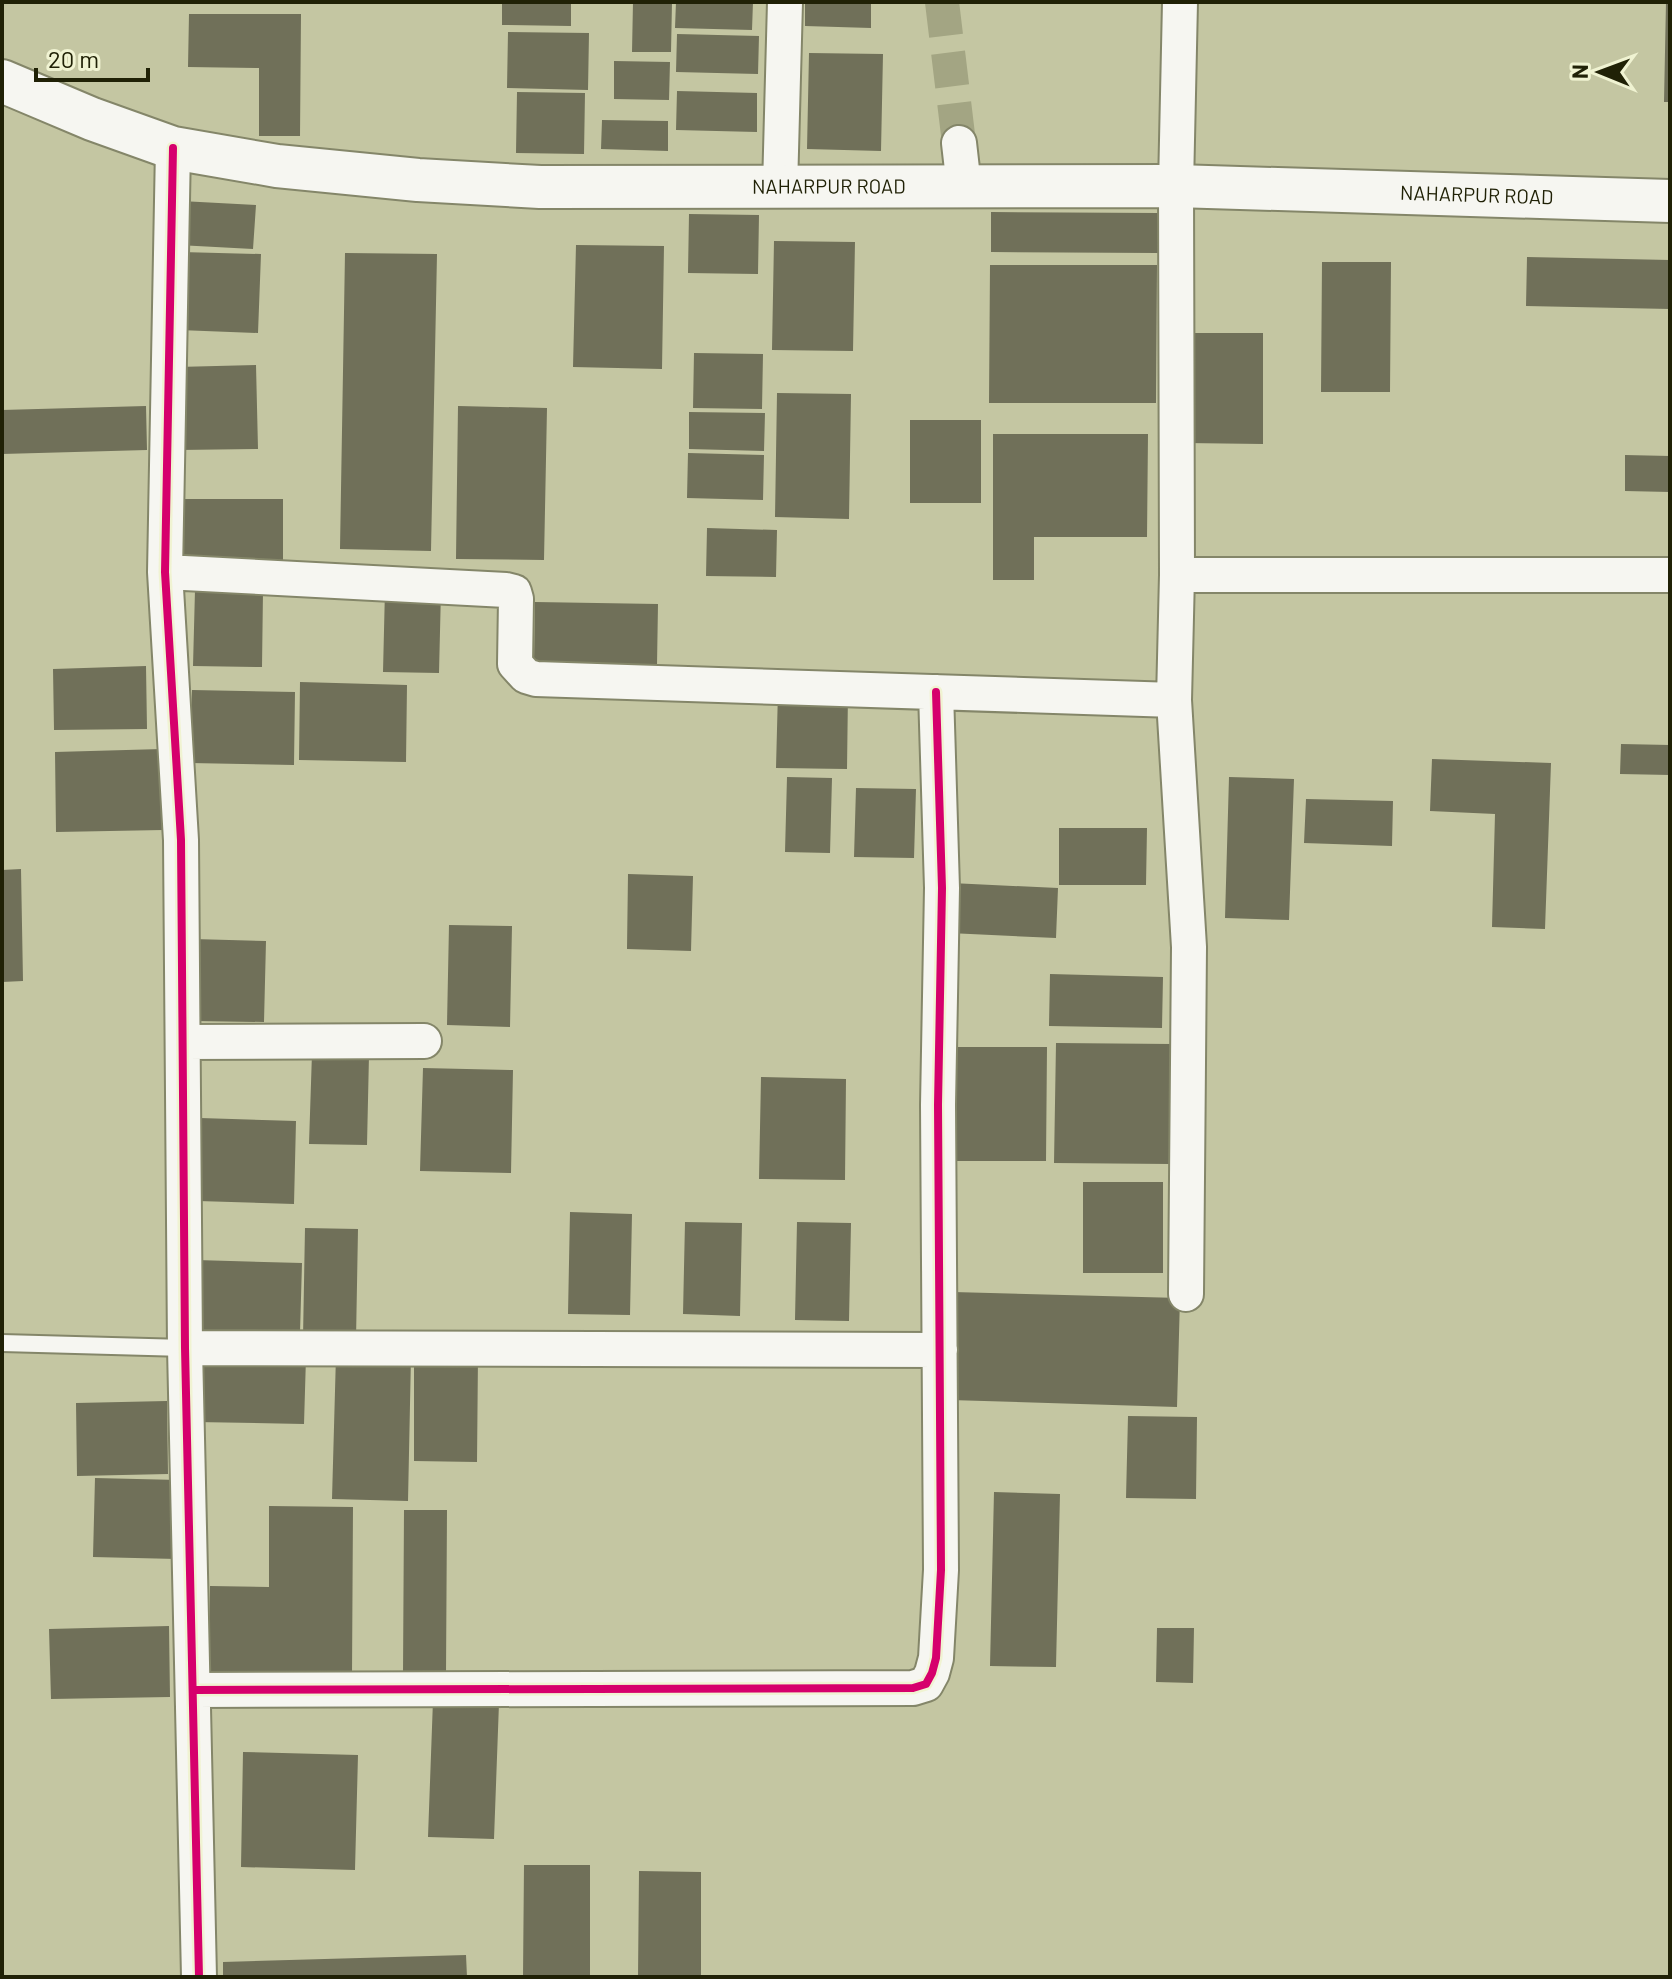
<svg xmlns="http://www.w3.org/2000/svg" width="1672" height="1979" font-family="Barlow,sans-serif">
<style>
.building{fill:#707059}
.lines{fill:none;stroke-linecap:round;stroke-linejoin:round}
.minor-tunnel{stroke:#a3a583;stroke-width:34;stroke-dasharray:34 17;stroke-linecap:butt}
.service-casing{stroke:#848669;stroke-width:20}
.minor-casing{stroke:#848669;stroke-width:38}
.tertiary-casing{stroke:#848669;stroke-width:46}
.service{stroke:#f6f6f1;stroke-width:16}
.minor{stroke:#f6f6f1;stroke-width:34}
.tertiary{stroke:#f6f6f1;stroke-width:42}
.cycleway-casing{stroke:#f0f3d2;stroke-width:13}
.cycleway{stroke:#d6006c;stroke-width:8}
.labels{text-anchor:middle;stroke-width:8;stroke-linejoin:round;paint-order:stroke}
.street-label{font-size:20px;fill:#202106;stroke:#f0f3d2}
</style>
<rect width="100%" height="100%" fill="#c4c6a2"/>
<path class="building" d="M502,2H571V26L502,25Z
M633,2H672L671,52H632Z
M676,2H753L752,30L675,28Z
M805,2H871V28L805,26Z
M1666,2H1670V102H1664Z
M189,14H301L300,136H259V68L188,67Z
M508,32L589,33L588,90L507,88Z
M677,34L759,36L758,74L676,72Z
M809,53L883,54L881,151L807,149Z
M614,61L670,62L669,100L614,99Z
M677,91L757,93V132L676,130Z
M517,92L585,93L584,154L516,153Z
M602,120L668,121V151L601,149Z
M181,201L256,205L253,249L178,245Z
M991,212L1158,213V253L991,252Z
M689,214L759,215L758,274L688,273Z
M774,241L855,242L853,351L772,350Z
M576,245L664,246L662,369L573,367Z
M181,252L261,254L258,333L179,330Z
M345,253L437,254L431,551L340,549Z
M1527,257L1670,260V309L1526,306Z
M1322,262H1391L1390,392H1321Z
M990,265H1157L1156,403H989Z
M1186,333H1263V444L1185,443Z
M694,353L763,354L762,409L693,408Z
M256,365L258,449L179,450L177,367Z
M777,393L851,394L849,519L775,517Z
M146,406L147,450L2,454V410Z
M458,406L547,408L544,560L456,559Z
M689,412L765,413L764,451L689,449Z
M910,420H981V503H910Z
M993,434H1148L1147,537H1034V580H993Z
M688,453L764,455L763,500L687,498Z
M1625,455L1670,456V492L1625,491Z
M173,499H283V567H173Z
M707,528L777,530L776,577L706,576Z
M385,589L441,590L439,673L383,672Z
M195,590L263,591L262,667L193,666Z
M535,602L658,604L657,665L534,662Z
M146,666L147,729L54,730L53,669Z
M300,682L407,685L406,762L299,760Z
M192,690L295,692L294,765L190,763Z
M778,691L848,692L847,769L776,768Z
M1621,744L1670,745V775L1620,774Z
M162,749L163,830L56,832L55,752Z
M1432,759L1551,763L1545,929L1492,927L1495,814L1430,811Z
M787,777L832,778L830,853L785,852Z
M1229,777L1294,779L1289,920L1225,918Z
M856,788L916,789L914,858L854,857Z
M1306,799L1393,801L1392,846L1304,843Z
M1059,828H1147L1146,885H1059Z
M21,869L23,981L2,982V870Z
M628,874L693,876L691,951L627,949Z
M951,883L1058,888L1056,938L949,933Z
M449,925L512,926L510,1027L447,1025Z
M193,939L266,941L264,1022L192,1021Z
M1050,974L1163,977L1162,1028L1049,1026Z
M1056,1043L1172,1044L1170,1164L1054,1163Z
M944,1047H1047L1046,1161H944Z
M312,1053L369,1055L367,1145L309,1144Z
M423,1068L513,1070L511,1173L420,1171Z
M761,1077L846,1079L845,1180L759,1179Z
M200,1118L296,1121L294,1204L198,1201Z
M1083,1182H1163V1273H1083Z
M570,1212L632,1214L630,1315L568,1314Z
M685,1222L742,1223L740,1316L683,1314Z
M797,1222L851,1223L849,1321L795,1320Z
M305,1228L358,1229L356,1340L303,1338Z
M196,1260L302,1263L300,1333L194,1330Z
M953,1292L1180,1298L1177,1407L950,1400Z
M197,1354L306,1357L304,1424L195,1422Z
M336,1355L411,1356L408,1501L332,1499Z
M414,1355H478L477,1462L414,1461Z
M167,1401L168,1474L77,1476L76,1403Z
M1128,1416L1197,1417L1196,1499L1126,1498Z
M95,1478L179,1480L177,1559L93,1557Z
M994,1492L1060,1494L1056,1667L990,1666Z
M269,1506L353,1507L352,1676L209,1675L210,1586L269,1587Z
M404,1510H447L446,1675H403Z
M169,1626L170,1697L51,1699L49,1629Z
M1157,1628H1194L1193,1683L1156,1682Z
M433,1700L499,1703L494,1839L428,1837Z
M243,1752L358,1755L355,1870L241,1867Z
M524,1865H590V1977H523Z
M639,1871L701,1872V1977H638Z
M466,1955L467,1977H223V1962Z"/>
<g class="lines">
<path class="minor-tunnel" d="M942,2L959,143"/>
<g class="service-casing">
<path id="service" d="M2,1343L185,1348"/>
</g>
<g class="minor-casing">
<path id="minor" d="M1180,2L1176,186L1177,575L1174,700L1189,947L1186,1294
M959,143L964,187
M173,148L165,572L181,840L185,1348L199,1977
M780,188L785,2
M165,572L506,590L514,592L516,599L515,664L526,676L536,679L1174,700
M1177,575H1670
M183,1042L424,1041
M185,1348L940,1350
M194,1690L913,1688L926,1684L932,1673L936,1658L941,1570L938,1105L942,888L936,692"/>
</g>
<g class="tertiary-casing">
<g id="tertiary">
<path id="s1" d="M2,81L92,119L173,148L277,166L418,180L540,187L1176,186L1670,201"/>
</g>
</g>
<use href="#service" class="service"/>
<use href="#minor" class="minor"/>
<use href="#tertiary" class="tertiary"/>
<g class="cycleway-casing">
<path id="cycleway" d="M173,148L165,572L181,840L185,1348L199,1977
M194,1690L913,1688L926,1684L932,1673L936,1658L941,1570L938,1105L942,888L936,692"/>
</g>
<use href="#cycleway" class="cycleway"/>
</g>
<g class="labels">
<g class="street-label">
<text dy="7" stroke="none"><textPath href="#s1" startOffset="842">NAHARPUR ROAD</textPath></text>
<text dy="7" stroke="none"><textPath href="#s1" startOffset="1490">NAHARPUR ROAD</textPath></text>
</g>
</g>
<rect width="1672" height="1979" fill="none" stroke="#202106" stroke-width="8"/>
<g transform="translate(1600 72) rotate(271)" stroke="#f0f3d2" stroke-width="6" paint-order="stroke">
<path d="M0-6L14 30L0 20L-14 30Z" fill="#202106"/>
<text y="-12" font-size="22" font-weight="bold" text-anchor="middle" fill="#202106">N</text>
</g>
<path d="M36 68v12h112v-12" fill="none" stroke="#202106" stroke-width="4"/>
<text x="48" y="68" font-size="24" fill="#202106" stroke="#f0f3d2" stroke-width="6" paint-order="stroke">20 m</text>
</svg>
